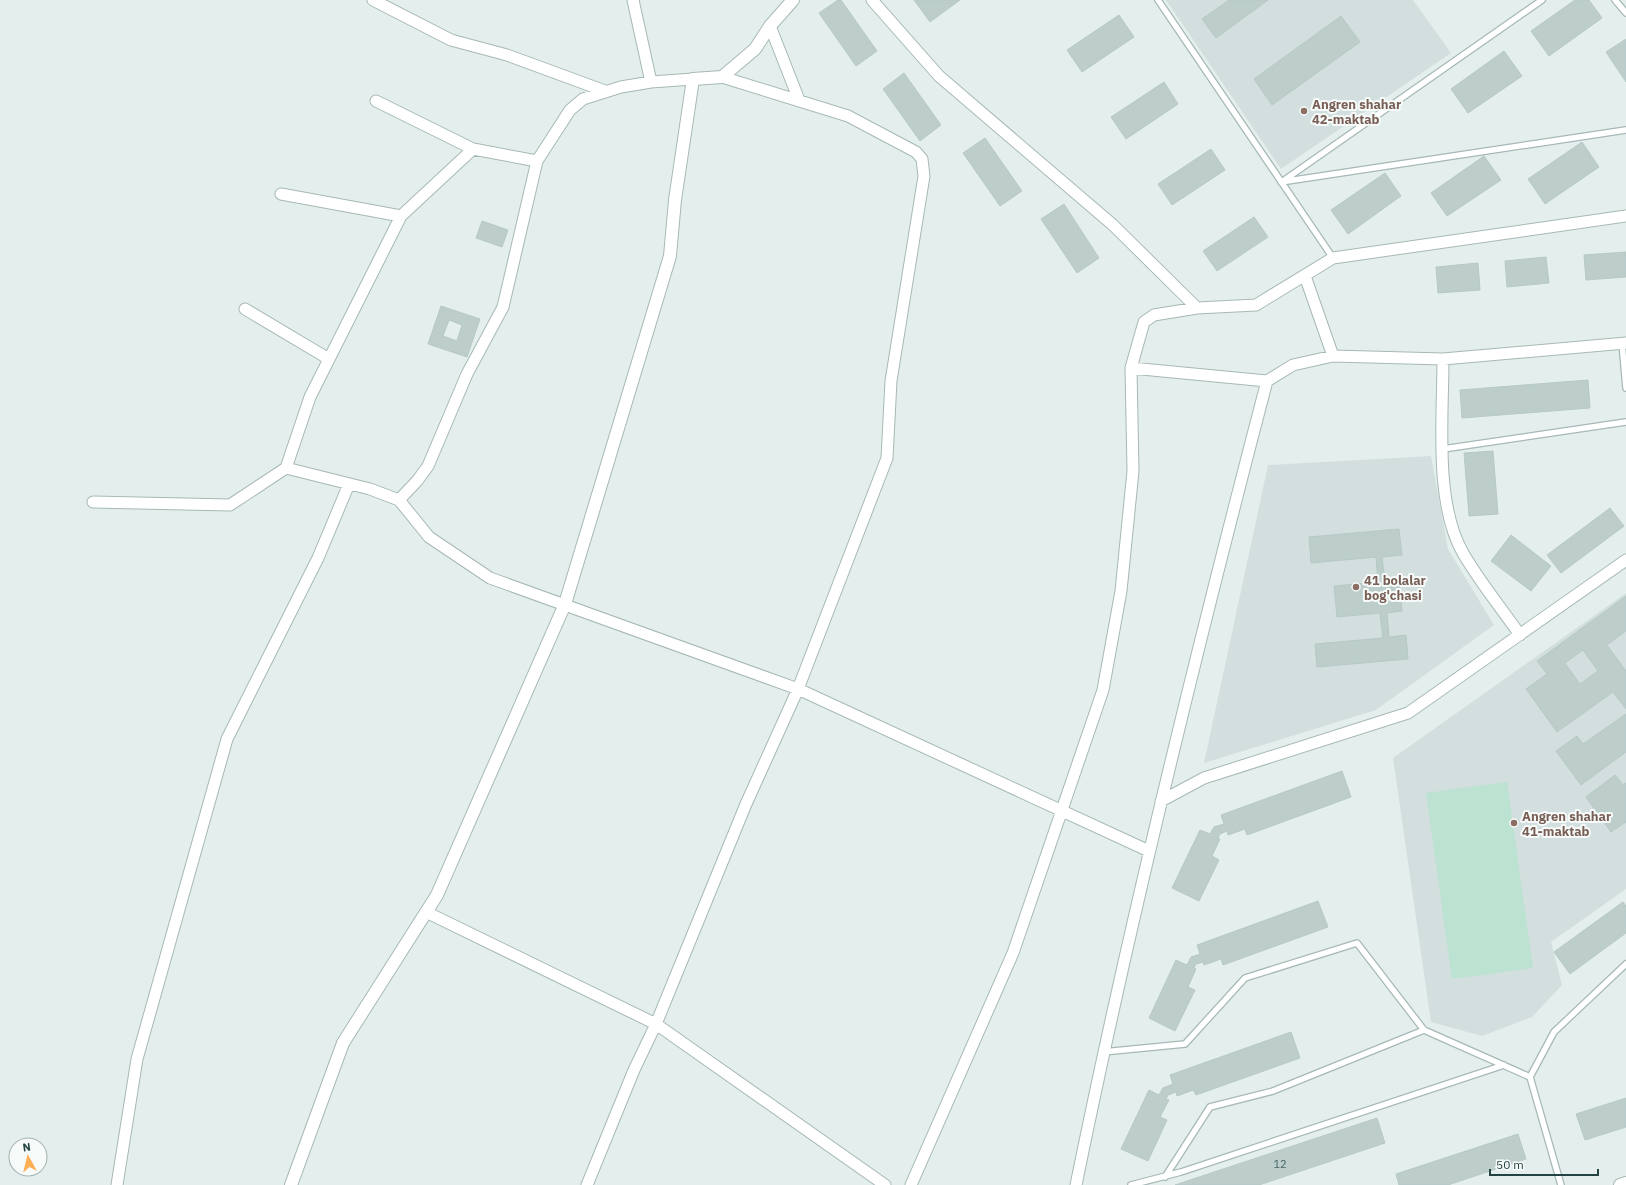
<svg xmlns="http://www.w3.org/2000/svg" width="1626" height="1185" font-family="'IBM Plex Sans',sans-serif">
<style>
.built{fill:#d2dfde}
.green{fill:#bce2d1}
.building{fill:#bccdca;stroke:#b6c9c7;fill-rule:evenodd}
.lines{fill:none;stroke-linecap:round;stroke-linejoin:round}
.service-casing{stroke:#a6b8b7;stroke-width:8}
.minor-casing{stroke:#a6b8b7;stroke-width:13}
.tertiary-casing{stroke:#a6b8b7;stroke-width:14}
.service{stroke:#fff;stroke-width:5.5}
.minor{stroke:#fff;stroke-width:11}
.tertiary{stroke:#fff;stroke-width:12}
.education-dot{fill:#8d6e63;stroke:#f6fbfa;stroke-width:1.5}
.labels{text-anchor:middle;stroke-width:4;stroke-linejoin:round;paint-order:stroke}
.number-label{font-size:11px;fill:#486565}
.education-label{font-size:13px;font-weight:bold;fill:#785e54;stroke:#f6fbfa;text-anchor:start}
</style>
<rect width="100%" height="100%" fill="#e4efed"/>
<path class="built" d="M1166,0H1413L1451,53L1281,169Z
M1431,456L1448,549L1494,625L1376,710L1204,763L1268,465Z
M1626,593V889L1551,942L1562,985L1532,1017L1482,1036L1431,1022L1393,758Z"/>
<path class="green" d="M1507,782L1533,968L1452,979L1426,793Z"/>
<path class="building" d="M838,0H841L877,51L856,66L819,13Z
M914,0H960L930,22Z
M1229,0H1268L1216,38L1202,19Z
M1575,0H1589L1602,18L1549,56L1531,31Z
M1119,15L1134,37L1082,72L1067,50Z
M1341,16L1360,42L1272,105L1254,79Z
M1626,39V82L1606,52Z
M1504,51L1522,76L1468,113L1451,89Z
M904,73L941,125L920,141L883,89Z
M1164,82L1178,104L1126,139L1111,117Z
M985,138L1022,191L1000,206L963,153Z
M1582,142L1599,167L1545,204L1528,179Z
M1211,149L1225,170L1172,205L1158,184Z
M1484,156L1501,180L1447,216L1431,193Z
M1385,173L1401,196L1348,234L1331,210Z
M1064,204L1099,258L1077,273L1041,219Z
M1254,217L1268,237L1217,271L1203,251Z
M482,221L508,230L502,247L476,238Z
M1626,252V277L1586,280L1584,255Z
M1546,257L1549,283L1507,287L1505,261Z
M1478,263L1480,290L1438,293L1436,267Z
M441,306L480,319L467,357L428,344ZM449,320L462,325L457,341L443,336Z
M1588,380L1590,408L1462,418L1460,390Z
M1493,451L1498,514L1469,516L1464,453Z
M1610,508L1624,526L1561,573L1547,555Z
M1399,529L1402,555L1382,557L1385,582L1399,581L1402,611L1387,613L1389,637L1406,635L1408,659L1317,667L1315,644L1383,638L1380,613L1337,617L1334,586L1378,582L1376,557L1311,563L1309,537Z
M1511,535L1551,566L1531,591L1491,561Z
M1626,596V631L1607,645L1626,671V709L1613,692L1557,732L1526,689L1547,674L1537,661ZM1583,650L1598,671L1580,684L1565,663Z
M1626,714V752L1581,785L1556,751L1577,736L1583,744Z
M1342,771L1351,797L1247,835L1245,829L1228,835L1227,831L1220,834L1218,838L1220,839L1212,856L1219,860L1199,901L1172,888L1200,830L1210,834L1214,827L1224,824L1221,815Z
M1615,775L1623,785L1626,783V822L1611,832L1586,797Z
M1318,901L1328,927L1223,965L1221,959L1204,965L1203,962L1196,964L1194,968L1196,969L1188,987L1195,990L1175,1031L1149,1018L1176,960L1187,965L1191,957L1200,954L1197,945Z
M1623,902L1626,906V933L1570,974L1554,952Z
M1291,1032L1300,1058L1196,1095L1193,1090L1177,1096L1176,1092L1168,1095L1166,1099L1169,1100L1160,1117L1167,1120L1148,1161L1121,1149L1149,1090L1159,1095L1163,1088L1173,1084L1170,1075Z
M1626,1098V1127L1585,1140L1576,1114Z
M1377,1118L1385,1143L1259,1185H1175Z
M1518,1134L1526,1159L1448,1185H1399L1396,1174Z"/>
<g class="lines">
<g class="service-casing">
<path id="service" d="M1158,0L1333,258
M1615,0L1626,13
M1283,181L1542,0
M1281,182L1626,130
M1622,343L1626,388
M1443,449L1626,422
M1103,1052L1185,1044L1245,978L1357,943L1424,1030L1530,1077
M1165,1177L1210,1107L1273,1091L1424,1030
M1131,1185L1181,1172L1504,1065
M1561,1185L1530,1077L1554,1032L1626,964"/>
</g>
<g class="minor-casing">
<path id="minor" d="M373,0L451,40L507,55L605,91
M633,0L651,82
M872,0L939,76L1113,225L1197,308
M770,26L799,100
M376,101L473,149L537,161
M281,194L401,216
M1305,276L1333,356
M245,309L329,359
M1443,359C1443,416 1434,503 1463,553C1479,581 1502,609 1520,635
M1131,368L1267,381L1293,365L1333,356L1443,359L1626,343
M286,468L370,489L399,500L429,537L490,578L798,689L1149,851
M399,500L417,481L428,466L467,374L503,307L537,161L570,110L583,99L621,87L651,82L693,79
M93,502L230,505L286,468L310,397L401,216L473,149
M1161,801L1204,778L1408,713L1626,560
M426,912L656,1024L885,1185
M117,1185L137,1059L227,739L318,558L349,484
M587,1185L634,1070L656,1024L746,804L798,689L887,458L891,381L924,176L922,159L916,152L848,116L722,77
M911,1185L1013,953L1103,690L1121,591L1133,471L1131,368L1144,322L1154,315L1197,308L1256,305L1333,258L1626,216
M1076,1185C1131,915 1197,648 1267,381"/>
</g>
<g class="tertiary-casing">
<path id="tertiary" d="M291,1185L343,1043L437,895L565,604L670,256L675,200L693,79L722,77L755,49L770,26L793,0
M1620,1185L1626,1183"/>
</g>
<use href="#service" class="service"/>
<use href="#minor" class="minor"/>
<use href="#tertiary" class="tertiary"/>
</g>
<g class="education-dot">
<circle cx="1304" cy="111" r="4"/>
<circle cx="1356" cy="587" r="4"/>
<circle cx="1514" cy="823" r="4"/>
</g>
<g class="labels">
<g class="number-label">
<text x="1280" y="1168">12</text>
</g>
<g class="education-label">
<text x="1312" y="109">Angren shahar<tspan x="1312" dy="15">42-maktab</tspan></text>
<text x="1364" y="585">41 bolalar<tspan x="1364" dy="15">bog'chasi</tspan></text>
<text x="1522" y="821">Angren shahar<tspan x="1522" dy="15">41-maktab</tspan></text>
</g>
</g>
<g transform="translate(28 1157) rotate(352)"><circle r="19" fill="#f6fbfa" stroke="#a1b1b1"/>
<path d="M0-3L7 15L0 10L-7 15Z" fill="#feae54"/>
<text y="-6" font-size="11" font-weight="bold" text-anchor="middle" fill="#224243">N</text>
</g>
<path d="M1490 1169v6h108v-6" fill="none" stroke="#224243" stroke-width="2"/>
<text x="1496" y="1169" font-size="12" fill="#224243" stroke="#f6fbfa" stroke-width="3" paint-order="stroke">50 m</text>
</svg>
